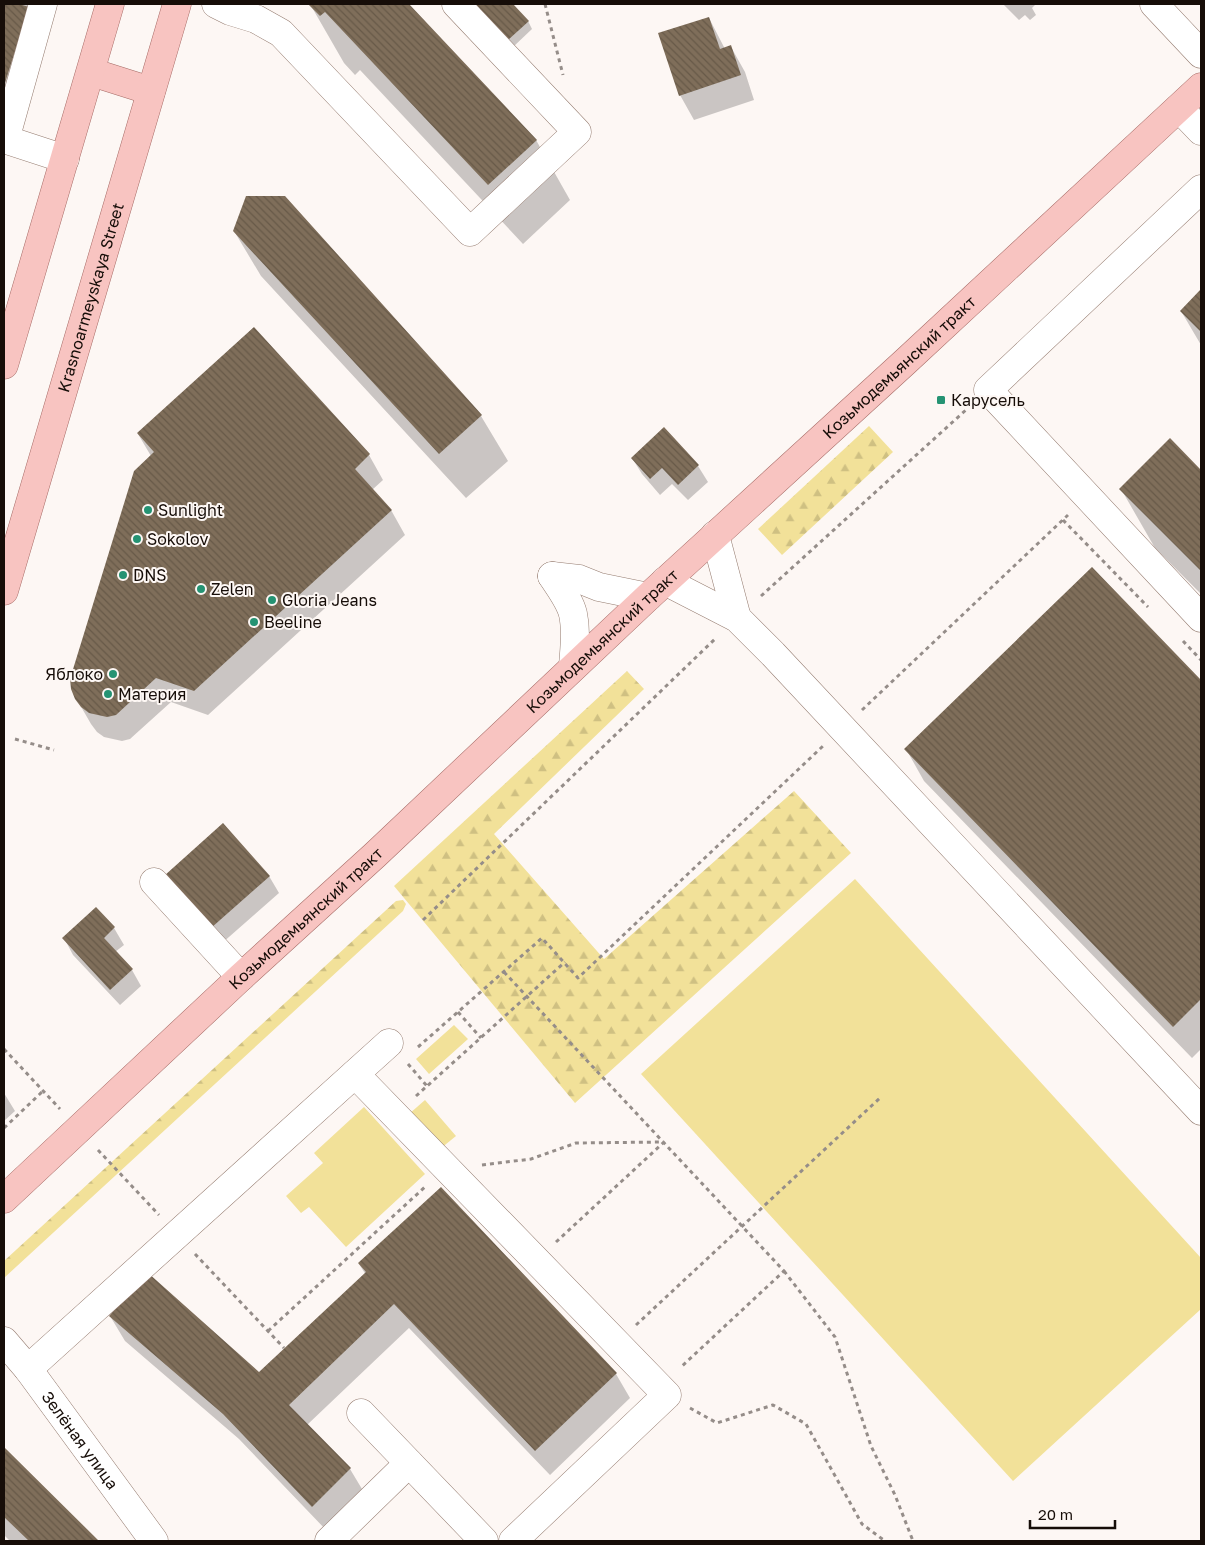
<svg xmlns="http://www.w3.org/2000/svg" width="1205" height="1545" font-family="'Golos Text',sans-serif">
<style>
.grass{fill:#f2e199}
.forest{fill:url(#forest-firs)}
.shadow{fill:#0003}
.building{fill:url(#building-back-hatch)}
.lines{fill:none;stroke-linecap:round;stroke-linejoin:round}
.minor-casing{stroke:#957c70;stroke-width:29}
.major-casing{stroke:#a66b66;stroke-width:29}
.path{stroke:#958d89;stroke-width:3;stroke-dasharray:4 4;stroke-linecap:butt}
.minor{stroke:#fff;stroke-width:28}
.major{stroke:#f8c4c1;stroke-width:28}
.poi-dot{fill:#259373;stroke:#fdf7f4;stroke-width:2}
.labels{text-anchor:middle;stroke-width:4;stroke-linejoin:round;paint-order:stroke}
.street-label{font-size:16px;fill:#160d08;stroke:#fdf7f4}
.poi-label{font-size:16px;fill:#160d08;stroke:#fdf7f4;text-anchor:start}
</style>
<defs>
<pattern id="forest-firs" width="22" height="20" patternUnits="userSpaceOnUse" patternTransform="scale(1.25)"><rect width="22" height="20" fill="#f2e199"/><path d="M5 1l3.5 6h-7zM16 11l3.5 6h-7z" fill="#cfc082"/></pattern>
<pattern id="building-back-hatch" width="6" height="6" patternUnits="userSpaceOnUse" patternTransform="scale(1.25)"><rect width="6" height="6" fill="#7f6e5a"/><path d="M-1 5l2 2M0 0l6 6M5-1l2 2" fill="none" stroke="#675948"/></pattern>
</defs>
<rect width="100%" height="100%" fill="#fdf7f4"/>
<path class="grass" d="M855,879L1201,1258V1309L1013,1481L641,1074Z
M454,1025L468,1039L429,1074L416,1059Z
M425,1100L456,1136L440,1149L409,1114Z
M364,1107L425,1174L346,1247L309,1207L301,1213L286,1196L323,1163L314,1153Z"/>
<path class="forest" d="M869,426L893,452L782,555L758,529Z
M627,671L644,689L494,834L604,959L794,791L851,853L575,1103L394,886Z
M403,900L406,904L403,911L4,1278V1261L396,901Z"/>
<path class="shadow" d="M4,4H47L4,125Z
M310,4H408L536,140L570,200L523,244L360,70L355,75L344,63Z
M473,4H511L528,21L532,29L512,48Z
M1003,4H1036L1032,8L1036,15L1030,20L1025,15L1019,20Z
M709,18L725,49L731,47L745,72L754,100L694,120L680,95Z
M285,197L481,416L508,461L466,498L261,276L234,231Z
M1201,291V345L1181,311Z
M253,328L369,455L383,480L372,490L391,510L405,535L208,715L171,702L130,739L122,741L104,737L97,732L91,724L76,698L151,456L138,434Z
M1170,440L1201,472V594L1155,548L1121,489Z
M632,458L698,466L708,482L688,500L672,484L660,495L642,474Z
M1092,569L1201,682V1049L1192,1058L924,781L906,749Z
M269,876L279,893L221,944L175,893Z
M96,908L114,928L124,945L115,952L132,970L141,986L120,1005L73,955L64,938Z
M4,1093L15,1111L4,1121Z
M359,1264L616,1374L630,1398L550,1475L409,1328L307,1425L350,1469L365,1494L327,1531L239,1439L125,1341L110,1316L259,1373L366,1275Z
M4,1448L97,1541H10L4,1535Z"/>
<path class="building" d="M4,4H19L29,7L4,86Z
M308,4H409L537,140L488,185L325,12L320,16Z
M472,4H513L529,21L507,41Z
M709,17L720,49L731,45L741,75L679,96L658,33Z
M246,196H285L482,415L439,454L233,231Z
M1201,289V332L1180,311Z
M254,327L370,454L355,469L392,510L194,691L156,678L116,715L107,717L89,713L81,707L75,699L71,689L70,679L134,471L154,452L137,433Z
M664,427L699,465L678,485L662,468L650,479L631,458Z
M1170,438L1201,470V571L1119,489Z
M1092,567L1201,680V999L1173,1027L904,749Z
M223,823L270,876L211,928L164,876Z
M96,907L115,927L104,938L133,969L110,990L62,938Z
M441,1187L617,1373L535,1451L394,1304L289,1405L351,1468L312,1507L223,1414L109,1316L147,1272L259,1372L366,1272L358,1263Z
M4,1447L99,1541H29L4,1517Z"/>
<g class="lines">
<g class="minor-casing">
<g id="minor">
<path d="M216,4L230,11L256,19L281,33L470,232L577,132L456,4"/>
<path d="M1154,4L1201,54"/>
<path d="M1179,108L1201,131"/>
<path d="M4,139L65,159"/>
<path d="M5,140L43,4"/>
<path d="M1201,189L988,390L1201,618"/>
<path d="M715,535L737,618"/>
<path d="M552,576L579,579L599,587L648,597"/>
<path d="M552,576C559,587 570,601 573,614C577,632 574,650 573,667"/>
<path d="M665,581L737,618L773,654L1201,1111"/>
<path d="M154,882L241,977"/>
<path d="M355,1074L667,1395L513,1541"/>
<path id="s1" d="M4,1341L28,1369L154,1541"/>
<path d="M28,1369L389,1043"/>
<path d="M361,1413L484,1541"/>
<path d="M329,1541L409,1463"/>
</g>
</g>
<g class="major-casing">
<g id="major">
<path d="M91,72L151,91"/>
<path d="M4,365L110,4"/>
<path id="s2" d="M4,591L177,4"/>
<path id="s3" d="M4,1199L241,977L375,855L648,597L905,362L1201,87"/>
</g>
</g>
<path class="path" d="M545,4L563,75
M1063,520L1148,607
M761,596L967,409
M1183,641L1201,660
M862,710L1068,515
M15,739L54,750
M423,920L716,638
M504,972L784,1271L680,1368
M458,1012L481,1038
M418,1047L542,938L578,978L823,746
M4,1049L60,1109
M408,1064L427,1086
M416,1096L565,962
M4,1128L43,1091
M98,1150L159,1215
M482,1165L531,1159L576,1143L663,1142
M556,1242L663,1143
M195,1254L284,1348
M784,1271L835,1337L871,1446L895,1495L913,1541
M636,1325L881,1097
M268,1331L426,1186
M690,1408L717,1423L773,1405L806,1424L862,1524L885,1541"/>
<use href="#minor" class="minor"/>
<use href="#major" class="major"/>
</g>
<g class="poi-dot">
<rect x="936" y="395" width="10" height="10" rx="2.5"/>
<circle cx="148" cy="510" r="5"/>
<circle cx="137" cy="539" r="5"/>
<circle cx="123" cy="575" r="5"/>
<circle cx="201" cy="589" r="5"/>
<circle cx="272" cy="600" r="5"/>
<circle cx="254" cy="622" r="5"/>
<circle cx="113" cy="674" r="5"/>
<circle cx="108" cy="694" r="5"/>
</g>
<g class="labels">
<g class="street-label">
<text dy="6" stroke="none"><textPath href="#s2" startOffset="306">Krasnoarmeyskaya Street</textPath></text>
<text dy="6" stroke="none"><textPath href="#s3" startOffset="1222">Козьмодемьянский тракт</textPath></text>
<text dy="6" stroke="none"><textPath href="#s3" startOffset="818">Козьмодемьянский тракт</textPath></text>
<text dy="6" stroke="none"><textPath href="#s3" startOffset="412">Козьмодемьянский тракт</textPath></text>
<text dy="6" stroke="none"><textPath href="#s1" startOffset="125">Зелёная улица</textPath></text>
</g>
<g class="poi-label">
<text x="951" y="406">Карусель</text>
<text x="158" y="516">Sunlight</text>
<text x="147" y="545">Sokolov</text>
<text x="133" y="581">DNS</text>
<text x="211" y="595">Zelen</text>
<text x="282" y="606">Gloria Jeans</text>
<text x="264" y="628">Beeline</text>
<text x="103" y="680" text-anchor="end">Яблоко</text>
<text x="118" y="700">Материя</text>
</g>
</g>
<rect width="1205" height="1545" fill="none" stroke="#160d08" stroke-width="10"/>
<path d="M1030 1520v8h85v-8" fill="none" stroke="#160d08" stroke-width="2.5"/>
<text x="1038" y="1520" font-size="15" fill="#160d08" stroke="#fdf7f4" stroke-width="4" paint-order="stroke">20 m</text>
</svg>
